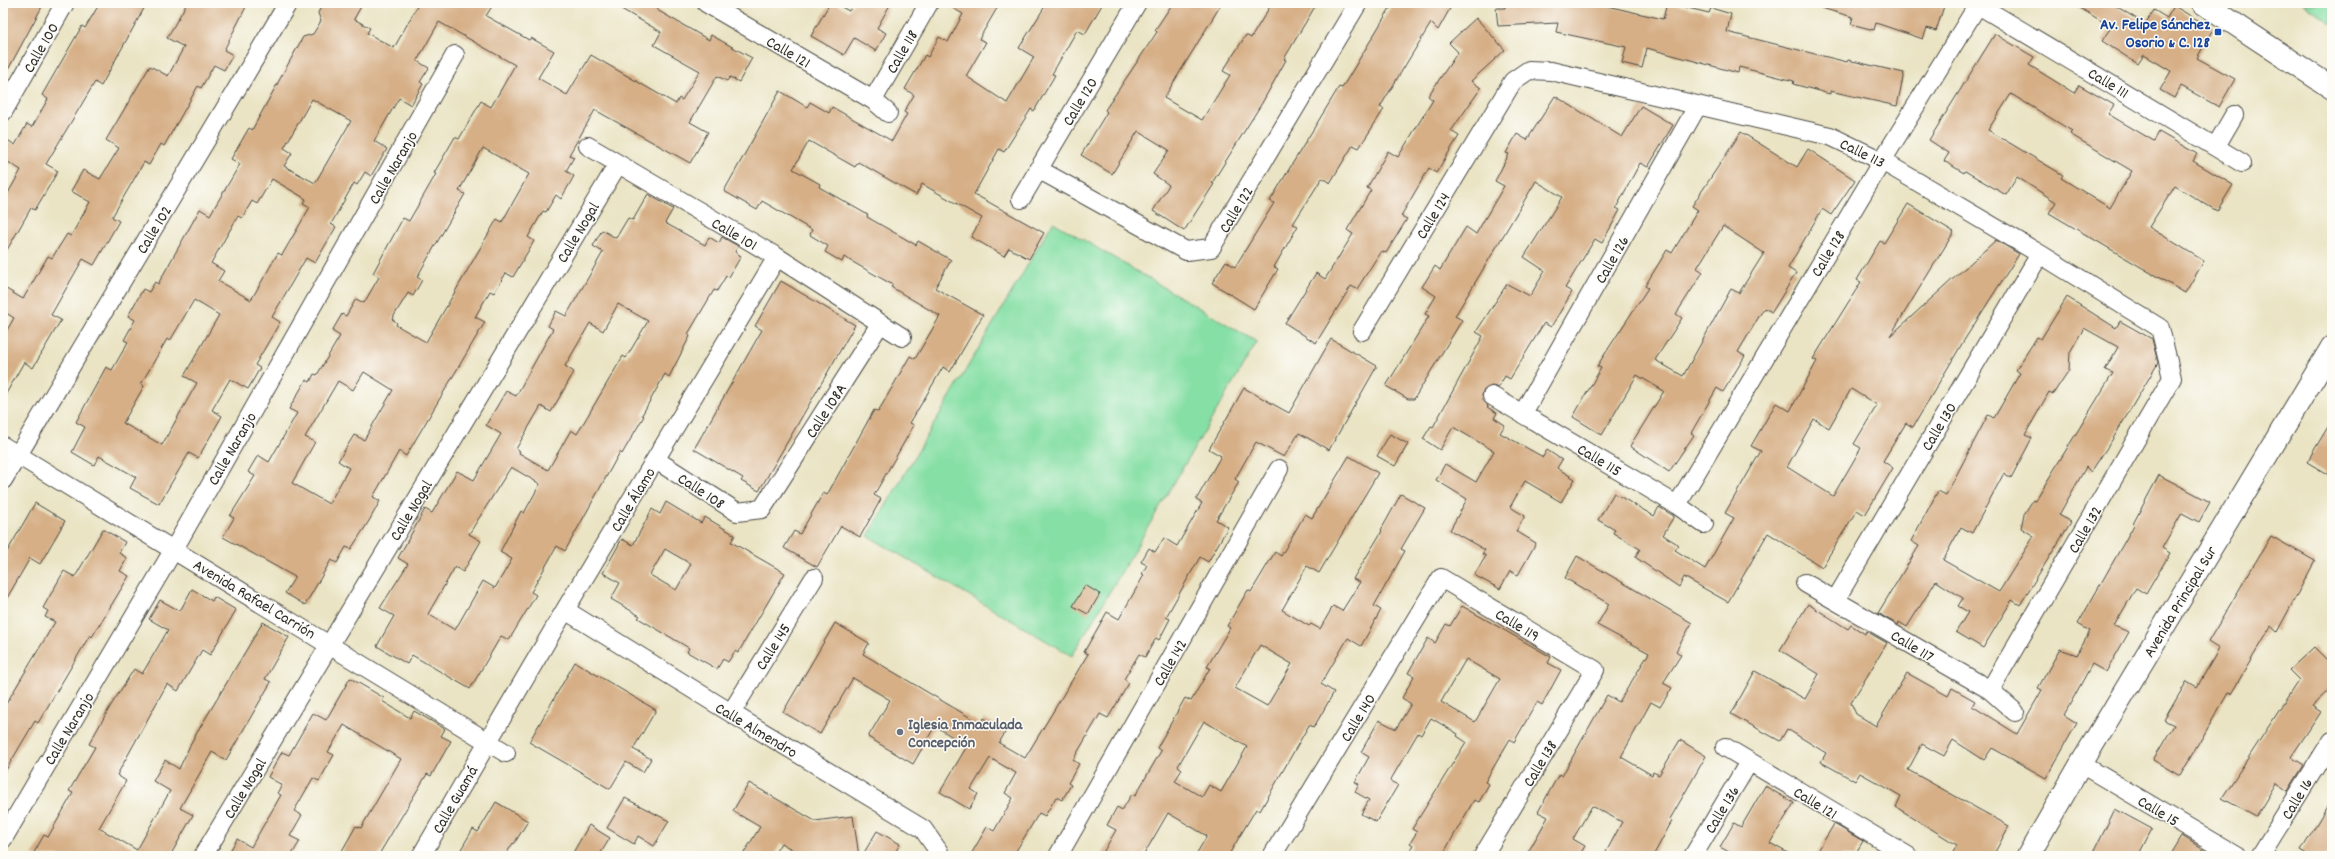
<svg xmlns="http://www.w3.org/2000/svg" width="2335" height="859" font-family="Dekko,sans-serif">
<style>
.green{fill:#86dfa5;stroke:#588568}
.building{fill:#d6af86;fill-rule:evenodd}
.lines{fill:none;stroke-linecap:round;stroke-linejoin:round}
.minor-casing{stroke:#484742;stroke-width:20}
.tertiary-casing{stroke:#484742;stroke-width:24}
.minor{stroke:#fff;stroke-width:18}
.tertiary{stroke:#fff;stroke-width:22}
.transit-dot{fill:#1a4fb4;stroke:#fdfcf7;stroke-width:1.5}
.worship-dot{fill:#6b7280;stroke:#fdfcf7;stroke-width:1.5}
.labels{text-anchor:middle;stroke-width:3;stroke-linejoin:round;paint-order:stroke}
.transit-label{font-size:16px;font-weight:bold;fill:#164399;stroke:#fdfcf7;text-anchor:end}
.street-label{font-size:16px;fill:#2b2b2b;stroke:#fdfcf7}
.worship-label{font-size:16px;font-weight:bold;fill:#5b616d;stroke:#fdfcf7;text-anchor:start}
</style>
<rect width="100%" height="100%" fill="#fdfcf7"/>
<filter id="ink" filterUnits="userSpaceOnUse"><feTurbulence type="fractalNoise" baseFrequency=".025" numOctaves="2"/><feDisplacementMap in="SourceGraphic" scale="8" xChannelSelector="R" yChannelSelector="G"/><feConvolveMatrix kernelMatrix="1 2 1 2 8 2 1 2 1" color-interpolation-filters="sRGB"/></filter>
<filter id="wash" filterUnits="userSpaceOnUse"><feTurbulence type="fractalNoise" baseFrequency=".012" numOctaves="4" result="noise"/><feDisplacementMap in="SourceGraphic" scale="16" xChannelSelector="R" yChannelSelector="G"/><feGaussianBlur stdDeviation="0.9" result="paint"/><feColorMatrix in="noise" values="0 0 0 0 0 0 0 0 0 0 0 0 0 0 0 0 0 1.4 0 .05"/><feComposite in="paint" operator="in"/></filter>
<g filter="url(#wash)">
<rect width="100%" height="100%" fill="#eae4c4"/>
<path class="green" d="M2303,3H2332V24Z
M1053,222L1257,342L1072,656L868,536Z"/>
<g id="blocks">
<path class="building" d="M3,3H44L3,79Z
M100,3H147L101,86L95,82L46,164L58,171L35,210L31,208L3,257V202L21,170L3,159V137L15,145L27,124L32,127L48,99L42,95L82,26L85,28Z
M187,3H248L224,50L233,55L224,70L214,65L201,88L198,86L164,146L161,144L149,165L144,162L112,217L119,221L94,265L83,259L51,315L61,320L33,368L24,362L3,399V337L14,318L3,311V287L23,299L48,256L52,258L67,234L71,236L90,202L71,191L83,170L100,179L119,148L106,140L150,66L168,76L184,47L167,38Z
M323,3H363L354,19L370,28L367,33L394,48L419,3H494L486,16L529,40L531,38L554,51L538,78L567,95L591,55L676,104L679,98L682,100L700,71L654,45L661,32L611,3H661L657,10L709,40L711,35L752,58L739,82L730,77L727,81L717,76L690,122L708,132L690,163L595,110L569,155L574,157L566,171L574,176L561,199L556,195L546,212L543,211L528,237L534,241L513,277L506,273L494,293L490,291L475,317L485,322L406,456L399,451L373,497L380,501L369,521L351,549L346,547L337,563L331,560L305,605L285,593L295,577L223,537L234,518L230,516L255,476L248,472L258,455L269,462L297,413L289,409L306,380L310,382L314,374L317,375L340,336L332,331L342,314L346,316L356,299L364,303L379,277L373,273L403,218L409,221L436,174L434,173L455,137L459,139L481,101L491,107L515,65L439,22L417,61L429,68L420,82L423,84L411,105L399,98L374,141L387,149L371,176L365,172L357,185L354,183L331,224L336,227L315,263L306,258L272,317L280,322L255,365L260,368L248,389L230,379L212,410L222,416L198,458L189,453L159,504L130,488L136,477L99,456L94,465L72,452L85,427L76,422L106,367L112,370L128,342L124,340L135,320L128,316L143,289L149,292L155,282L158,284L200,209L210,215L240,164L231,159L249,128L252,130L303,37L313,34L321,21L318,13ZM312,99L351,121L315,183L284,166L292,153L284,148ZM483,148L529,174L502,222L497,219L426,342L396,325L397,323L392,319L408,293L413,296L422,280L417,277L465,194L459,191ZM272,179L306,199L303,203L310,207L282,255L278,253L251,300L218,281L224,271L211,263L238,216L242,218L252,201L257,204ZM194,300L219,315L184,376L197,383L162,445L123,423L144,386L141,384L167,339L170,341ZM364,372L393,390L364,440L354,435L338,461L349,468L329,504L292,483L315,442L305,437L338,381L353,390Z
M830,3H834L849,11L854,3H891L877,28L886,33L876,51L854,38L844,55L811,36Z
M944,3H1000L979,39L986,42L966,76L1007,103L1034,57L1019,48L1047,3H1103L1085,34L1077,30L1052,74L1055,75L1034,111L1031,109L1004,152L999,149L974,194L1044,233L1029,259L1009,248L1004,256L971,237L982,218L922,184L916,195L858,162L855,167L809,141L793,169L820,184L819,187L868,215L867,217L916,245L918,241L951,260L935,288L983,315L950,372L943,367L910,423L914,425L874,495L881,499L860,537L841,526L817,567L784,548L794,531L800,534L823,493L827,495L874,410L878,412L910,356L915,359L940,316L891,287L893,285L844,257L842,262L825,252L828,246L810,235L812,230L762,201L757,210L724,191L780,91L807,107L810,102L829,113L832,107L892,141L907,114L904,112L914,95L905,89L925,55L928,57L939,37L948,42L963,14Z
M1173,3H1222L1164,98L1202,120L1230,75L1223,71L1246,35L1251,38L1272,3H1317L1284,59L1286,60L1262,103L1212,183L1214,184L1184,231L1153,211L1169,185L1153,174L1169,150L1138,131L1112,174L1081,155L1107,112L1105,110L1157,32L1155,30Z
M1393,3H1453L1438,30L1431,23L1380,107L1384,109L1359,148L1353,145L1330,183L1322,178L1293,224L1298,226L1274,267L1278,269L1254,309L1212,283L1226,261L1235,267L1274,203L1270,201L1294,161L1339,87L1342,88Z
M1505,3H1594L1663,19L1667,3L1709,13L1711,8L1731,14L1727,32L1847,62L1848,60L1904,73L1897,106L1830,91V94L1793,84L1794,81L1739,67L1738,73L1647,48L1642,68L1622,63L1626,47L1556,32L1558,23L1498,26L1496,8H1505Z
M1822,3H1945L1936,31L1927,28L1923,39L1876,23L1874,30L1851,24L1853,17L1821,8Z
M2072,3H2111L2145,24L2154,10L2167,18L2174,6L2213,29L2197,58L2235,79L2219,107L2181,86L2174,98L2160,90L2171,71L2144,55L2138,64L2102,41L2111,27Z
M1476,18L1505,50L1471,81L1481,88L1451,131L1459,136L1436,173L1429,168L1401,216L1407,219L1386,253L1381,251L1357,289L1351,286L1316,343L1285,323L1316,273L1325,279L1353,234L1347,230L1371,190L1367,188L1388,151L1398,157L1433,100L1428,96L1458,52L1449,43Z
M1995,34L2034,57L2029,65L2074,93L2079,85L2114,105L2108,114L2154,141L2159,132L2197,154L2193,161L2233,185L2217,211L2175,186L2149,227L2204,261L2185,293L2049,213L2056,202L2017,177L2006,195L1965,171L1964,173L1944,161L1949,153L1929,140ZM2011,94L2072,131L2070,134L2132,171L2110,208L2061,178L2063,175L1988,130Z
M1555,96L1622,137L1641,106L1673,125L1648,167L1640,163L1616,208L1620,210L1602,243L1595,239L1565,288L1572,292L1551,327L1544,323L1510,379L1505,376L1498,388L1492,386L1483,391L1482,396L1488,406L1487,407L1497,413L1494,418L1505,425L1500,433L1543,457L1547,450L1562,460L1557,468L1575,479L1561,502L1525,481L1510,507L1525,516L1516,531L1536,543L1518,575L1510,571L1500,589L1474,575L1486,556L1482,554L1485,550L1450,530L1467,499L1436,480L1445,464L1476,482L1494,451L1453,427L1440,450L1423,439L1431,426L1433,427L1483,336L1476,332L1507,284L1530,296L1545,271L1524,257L1562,197L1536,181L1455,316L1462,320L1414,399H1408L1386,386L1429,316L1425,314L1436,296L1422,287L1435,266L1440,270L1466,227L1476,234L1504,186L1495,181L1509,154L1506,153L1517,134L1527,140Z
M1741,132L1797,167L1808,149L1855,180L1831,215L1822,209L1788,268L1796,273L1772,312L1764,308L1738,352L1745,356L1723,392L1717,388L1691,433L1694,435L1669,472L1630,446L1664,391L1637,375L1602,435L1573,417L1601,368L1597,366L1648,288L1645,286L1667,250L1672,253L1698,210L1692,206ZM1723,226L1764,253L1739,293L1731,289L1683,376L1655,360L1682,318L1676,314L1703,272L1697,268Z
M648,194L673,209L665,223L705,245L709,237L719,243L722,237L738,246L735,252L741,256L729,277L726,276L717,291L714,290L688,334L690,336L669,377L665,374L642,415L644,416L622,454L620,452L565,551L557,546L531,592L536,595L509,640L501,636L470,689L412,655L407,664L377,646L394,616L380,608L408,564L398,558L425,509L432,513L457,471L474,480L501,434L486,425L506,391L516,396L553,329L548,326L556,311L566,316L603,252L593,246L602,230L616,238L628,218L633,220ZM618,304L648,321L626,358L623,356L577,434L571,430L548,470L519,453L520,451L516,449L541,406L551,412L574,372L565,366L590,323L603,331ZM511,467L540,484L524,513L521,511L500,552L512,559L495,588L483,581L455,630L428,614L455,567L463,572L481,541L469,534Z
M1908,204L1954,232L1890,336L1996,240L2019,254L1963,342L1913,427L1906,423L1883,461L1893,468L1865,515L1857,510L1822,567L1768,533L1728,602L1684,577L1679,587L1635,557L1640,549L1613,533L1615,530L1598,520L1614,493L1654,516L1659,507L1674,516L1663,535L1679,545L1675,550L1705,569L1734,518L1725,513L1761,451L1751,446L1776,403L1790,411L1817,361L1813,359L1861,282L1857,280L1880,241L1884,243ZM1851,389L1877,405L1854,444L1861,448L1833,496L1787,467L1814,419L1829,428Z
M781,281L855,325L759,491L741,481L743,478L694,449L762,330L755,326Z
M2067,297L2116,328L2120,321L2152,339L2158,363L2114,437L2091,472L2086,467L2059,515L2071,522L2037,577L2020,605L2012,600L1983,648L1956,632L1968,612L1958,606L1963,598L1936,581L1907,627L1899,622L1898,625L1878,613L1919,546L1911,541L1938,491L1946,495L1988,415L1994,418L2020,373L2016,370L2037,337L2041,339ZM2084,328L2118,347L2105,370L2113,373L2035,501L2033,500L2024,514L2021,528L2034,536L1999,592L1943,560L1961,527L1972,533L2004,473L2011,478L2032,438L2025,435L2049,392L2053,394L2069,370L2070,352Z
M1331,339L1377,366L1329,450L1299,433L1284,457L1256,442L1235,479L1239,482L1216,520L1228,527L1208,562L1200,557L1166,617L1170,619L1159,640L1156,638L1145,657L1139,654L1124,679L1129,683L1108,718L1100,714L1073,760L1079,764L1068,783L1071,785L1062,800L1056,797L1045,816L1039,813L1013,856H970L987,827L994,831L1013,798L1005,793L1016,773L990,758L971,789L978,794L969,809L940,792L967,746L935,726L913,764L868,737L890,700L853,678L820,734L783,712L835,623L869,643L863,654L981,724L984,718L1006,731L999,743L1025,758L1088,654L1084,652L1107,612L1119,619L1144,575L1142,574L1147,565L1141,562L1149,548L1155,552L1164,538L1177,546L1202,503L1196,500L1221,456L1209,449L1244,388L1289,413Z
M2332,420V477L2307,462Z
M1390,434L1408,444L1395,466L1377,456Z
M1349,456L1378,473L1319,573L1307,566L1282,610L1309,626L1311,624L1320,629L1333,606L1342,611L1360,582L1353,579L1382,531L1381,530L1401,494L1425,508L1401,549L1405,551L1374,606L1381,610L1361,646L1348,638L1321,684L1334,692L1314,727L1309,725L1260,811L1256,809L1228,856H1195L1207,836L1168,813L1143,856H1101L1116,830L1107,825L1117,807L1122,810L1132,794L1135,796L1161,751L1157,748L1185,698L1191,701L1210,668L1207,667L1230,628L1227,626L1248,590L1251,592L1275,552L1281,556L1305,514L1312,518ZM1260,645L1292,664L1267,706L1235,688ZM1204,721L1247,747L1221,792L1209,785L1202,797L1175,781L1182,769L1178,766Z
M2159,475L2210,502L2199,522L2182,513L2162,548L2170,553L2146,594L2136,588L2114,626L2129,632L2106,672L2092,664L2064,715L2077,723L2046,778L1992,748L1984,760L1953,740L1944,756L1922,744L1908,770L2009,826L1993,856H1951L1957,845L1896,807L1901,796L1860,773L1855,781L1821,762L1826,753L1787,729L1780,741L1731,714L1755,671L1805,699L1819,674L1780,650L1808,604L1848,629L1851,625L1865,634L1866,631L1887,643L1851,703L1856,714L1876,726L1907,673L1948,696L1952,688L1975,701L1972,706L2017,734L2042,690L2038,688L2060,649L2077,655L2090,631L2078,624L2134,525L2133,524Z
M666,502L701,523L705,517L735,535L731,542L785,573L738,653L735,651L728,662L723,659L717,669L687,652L689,648L638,618L640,616L611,599L620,583L603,573L622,539L633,545L652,509L660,514ZM665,549L691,564L676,590L650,575Z
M35,503L65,521L40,564L30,558L3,605V559Z
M103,529L125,542L119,553L127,558L120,571L129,576L92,637L90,635L38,723L35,721L3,775V709L55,622L45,617L48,611L43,608L64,571L75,577Z
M2271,536L2315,561L2277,632L2271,626L2231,694L2228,693L2180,776L2153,760L2174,725L2164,720L2187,681L2197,687L2219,649L2208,642Z
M1577,556L1692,623L1676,651L1681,655L1663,683L1672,688L1660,707L1651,702L1621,757L1652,775L1653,772L1659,775L1680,740L1706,756L1670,819L1672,821L1653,856H1604L1622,822L1592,806L1573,839L1585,846L1579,856H1526L1548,817L1538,812L1559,774L1562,776L1607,695L1619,702L1649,653L1597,625L1609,604L1565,578Z
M1085,585L1100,594L1088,614L1073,606Z
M192,589L212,601L214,597L236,610L210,655L202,650L178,691L167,684L117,775L126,781L99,828L137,850L170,791L153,781L165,760L179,769L192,741L263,622L289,637L265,679L271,682L226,760L212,752L180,808L193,815L170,856H32L44,835L48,837L73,793L69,791L95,747L89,744L110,707L134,669L142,674L168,630L149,619L160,600L180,611Z
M1462,606L1551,657L1548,663L1561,670L1542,705L1537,702L1514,742L1510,739L1485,782L1489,784L1479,802L1474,800L1442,856H1406L1413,845L1410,843L1417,832L1412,829L1466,742L1457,736L1458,734L1431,718L1421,735L1418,733L1390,781L1398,785L1376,822L1361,814L1369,800L1355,792L1359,784L1355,782L1369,757L1361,752L1379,720L1396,729L1411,704L1402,698L1414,676L1408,673L1428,638L1435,643L1446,624L1450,626ZM1466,659L1500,679L1475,722L1441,702Z
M2314,647L2332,665V687L2312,706L2321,712L2291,757L2304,765L2288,791L2276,783L2256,817L2222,798L2299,680L2289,670Z
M575,662L656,710L633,749L651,759L643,772L626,762L610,789L529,742Z
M350,678L384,698L382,701L410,718L414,711L445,729L441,736L451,741L431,776L427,774L378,856H339L356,826L361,828L401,759L344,725L328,752L334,755L319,781L313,778L294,811L302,815L290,836L300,841L291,856H227L237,839L251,847L281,795L277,793L282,785L268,777L282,752L289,755L313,713L326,720Z
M749,783L815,821L853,816L859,856H803L781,843L773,856H742L760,827L733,811Z
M1765,786L1794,803L1770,843L1793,856H1736L1720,847L1734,823L1741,827Z
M625,798L669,821L654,846L638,836L634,844L607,828Z
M2332,798V856H2311L2301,850Z
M496,802L528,821L514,844L513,843L505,856H457L473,829L478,832Z
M2115,809L2152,829L2138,856H2092Z
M1834,824L1863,841L1854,856H1815Z
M589,825L610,838L599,856H571Z
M877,831L900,844L893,856H862Z
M2182,836L2214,856H2170Z"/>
</g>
</g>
<g filter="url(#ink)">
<use href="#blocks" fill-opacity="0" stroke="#484742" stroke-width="1"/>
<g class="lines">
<g class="minor-casing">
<path id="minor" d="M706,3L873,100L888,113
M1975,3L2242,163
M873,100L929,3
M3,112L65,3
M588,146L777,257L902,337
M2216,146L2234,115
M1038,169L1186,251L1211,248L1358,3
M1021,199L1137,3
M1362,331L1513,81L1529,70L1551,71L1830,136L1882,161L2040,254L2160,328L2172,378L1990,690
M1492,396L1677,505L1704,524
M1523,413L1698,105
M3,446L506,753
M656,460L737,512L762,509L880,324
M3,480L288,3
M1677,505L1882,161L1979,3
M1805,583L1990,690L2015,712
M1836,599L2040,254
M565,610L731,713L923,829L939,852L938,856
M731,713L814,578
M1725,747L1908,856
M2081,764L2237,856
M3,839L174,549L455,55
M203,856L618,164
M421,856L565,610L777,257
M1058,856L1279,469
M1272,856L1441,578L1595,670L1483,856
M1693,856L1749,762
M2260,856L2332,740"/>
</g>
<g class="tertiary-casing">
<path id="tertiary" d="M2203,3L2332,88
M2028,856L2081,764L2332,347"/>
</g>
<use href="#minor" class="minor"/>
<use href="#tertiary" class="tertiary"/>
</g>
</g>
<rect class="transit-dot" x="2214" y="28" width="8" height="8" rx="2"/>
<circle class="worship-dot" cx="900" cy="732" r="4"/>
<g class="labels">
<g class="transit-label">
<text x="2210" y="29">Av. Felipe Sánchez<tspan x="2210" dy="18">Osorio &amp; C. 128</tspan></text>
</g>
<g class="street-label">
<text transform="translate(40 47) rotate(-60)" y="6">Calle 100</text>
<text transform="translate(789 51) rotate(30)" y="6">Calle 121</text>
<text transform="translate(901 51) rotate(-60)" y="6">Calle 118</text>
<text transform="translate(2109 82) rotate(31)" y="6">Calle 111</text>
<text transform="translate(1079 101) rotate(-59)" y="6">Calle 120</text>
<text transform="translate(1863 152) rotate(26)" y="6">Calle 113</text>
<text transform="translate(392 167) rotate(-60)" y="6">Calle Naranjo</text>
<text transform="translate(1235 209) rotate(-59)" y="6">Calle 122</text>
<text transform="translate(1432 215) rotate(-59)" y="6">Calle 124</text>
<text transform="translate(153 229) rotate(-59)" y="6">Calle 102</text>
<text transform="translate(577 232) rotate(-59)" y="6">Calle Nogal</text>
<text transform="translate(735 233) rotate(30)" y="6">Calle 101</text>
<text transform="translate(1827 253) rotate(-59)" y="6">Calle 128</text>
<text transform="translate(1611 259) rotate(-60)" y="6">Calle 126</text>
<text transform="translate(825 410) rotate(-57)" y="6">Calle 108A</text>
<text transform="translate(1938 426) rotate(-59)" y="6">Calle 130</text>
<text transform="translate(231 448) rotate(-60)" y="6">Calle Naranjo</text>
<text transform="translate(1600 459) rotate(31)" y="6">Calle 115</text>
<text transform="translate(702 490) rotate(33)" y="6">Calle 108</text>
<text transform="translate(632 499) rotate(-59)" y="6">Calle Álamo</text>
<text transform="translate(410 510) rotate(-59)" y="6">Calle Nogal</text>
<text transform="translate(2084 529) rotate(-60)" y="6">Calle 132</text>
<text transform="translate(255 598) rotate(31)" y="6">Avenida Rafael Carrión</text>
<text transform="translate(2179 601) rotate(-59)" y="6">Avenida Principal Sur</text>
<text transform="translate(1518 624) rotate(31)" y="6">Calle 119</text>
<text transform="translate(1913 645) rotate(31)" y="6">Calle 117</text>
<text transform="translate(772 646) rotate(-58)" y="6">Calle 145</text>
<text transform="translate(1169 662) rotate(-60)" y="6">Calle 142</text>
<text transform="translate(1357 717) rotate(-59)" y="6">Calle 140</text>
<text transform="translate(68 728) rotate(-59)" y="6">Calle Naranjo</text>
<text transform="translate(757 729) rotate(31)" y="6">Calle Almendro</text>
<text transform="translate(1539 763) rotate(-59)" y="6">Calle 138</text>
<text transform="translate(244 788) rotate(-59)" y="6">Calle Nogal</text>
<text transform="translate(2296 798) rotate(-59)" y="6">Calle 16</text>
<text transform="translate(454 799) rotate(-60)" y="6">Calle Guamá</text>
<text transform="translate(1816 802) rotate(31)" y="6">Calle 121</text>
<text transform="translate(1721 809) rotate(-59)" y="6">Calle 136</text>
<text transform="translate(2159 810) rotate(31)" y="6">Calle 15</text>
</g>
<g class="worship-label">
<text x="908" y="729">Iglesia Inmaculada<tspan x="908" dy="18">Concepción</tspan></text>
</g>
</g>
<rect width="2335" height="859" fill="none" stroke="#fdfcf7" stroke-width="16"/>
</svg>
